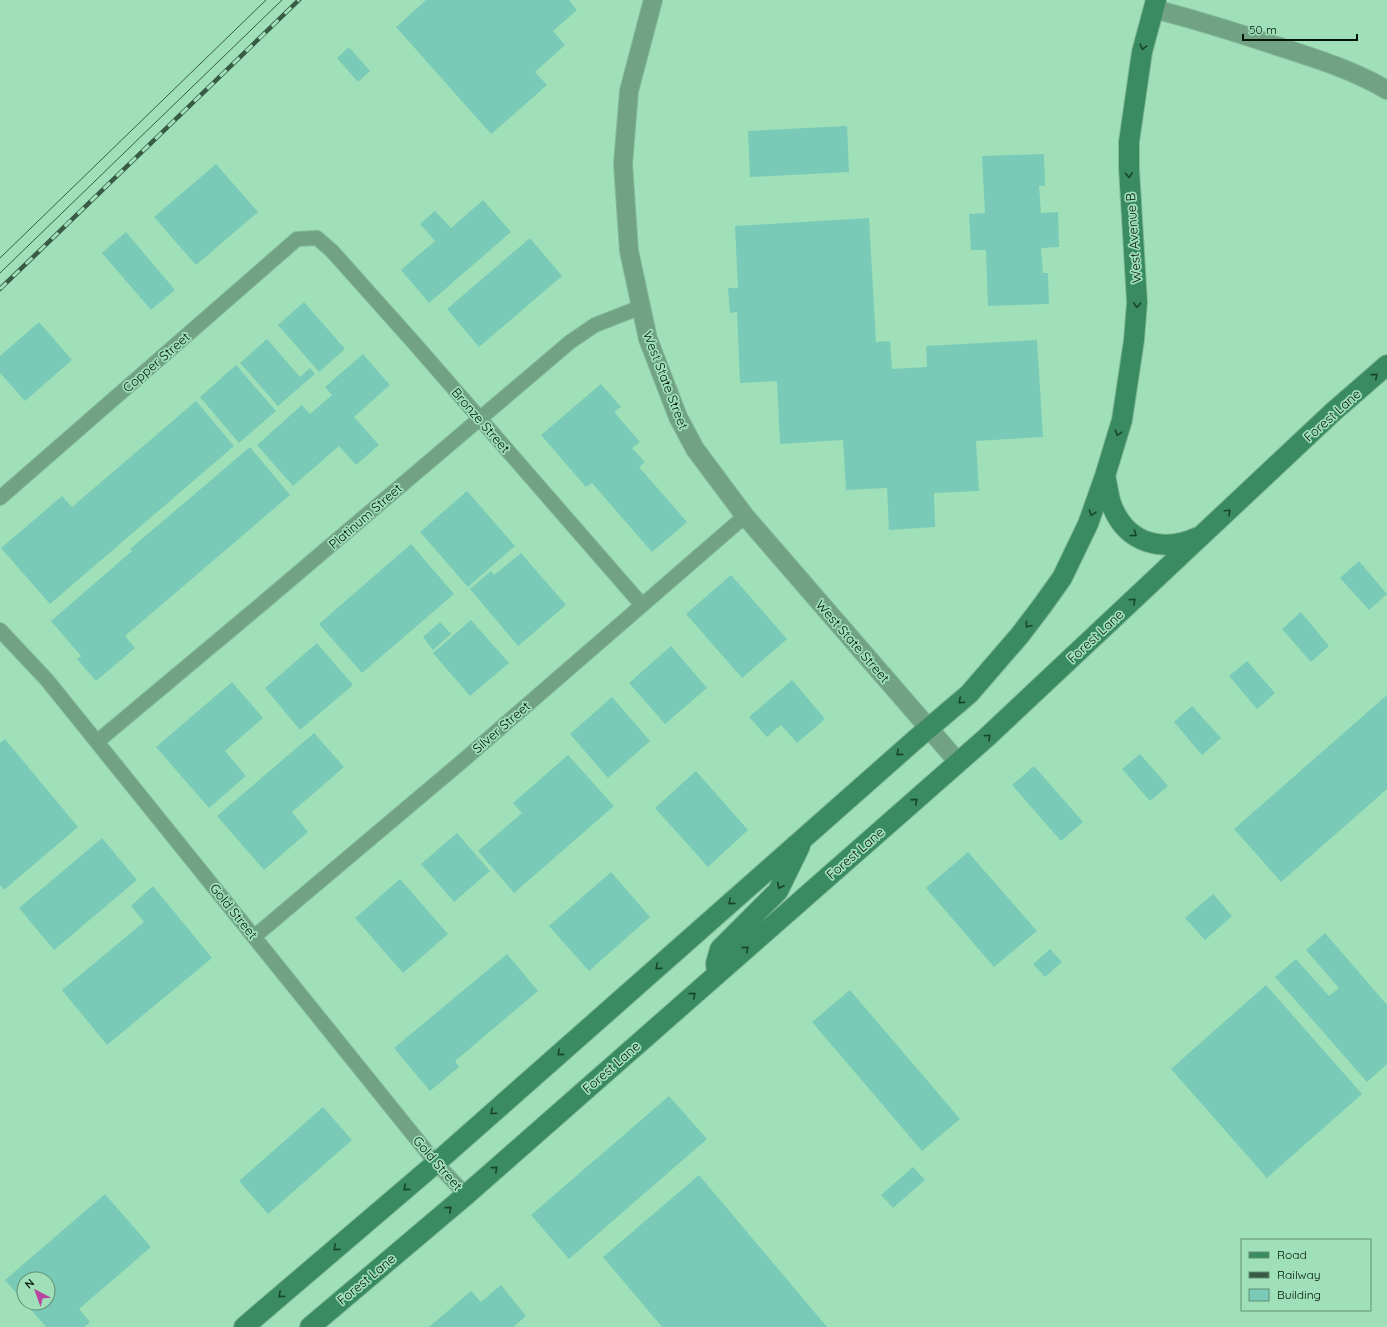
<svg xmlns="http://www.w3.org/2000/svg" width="1387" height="1327" font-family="Quicksand,sans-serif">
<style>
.building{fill:#79cab7}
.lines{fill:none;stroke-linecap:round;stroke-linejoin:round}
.minor-casing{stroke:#83bb99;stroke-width:16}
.tertiary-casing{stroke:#83bb99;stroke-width:20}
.secondary-casing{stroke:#83bb99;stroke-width:22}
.minor{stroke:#71a284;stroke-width:14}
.tertiary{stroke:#71a284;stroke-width:18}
.secondary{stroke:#3a8c60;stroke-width:20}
.tram{stroke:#375b45;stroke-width:1}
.rail-casing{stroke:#375b45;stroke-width:4.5}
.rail{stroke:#a0e0b9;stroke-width:3;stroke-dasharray:9;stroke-linecap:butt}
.oneway{stroke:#17452b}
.labels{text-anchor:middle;stroke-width:3.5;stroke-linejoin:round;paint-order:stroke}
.street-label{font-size:13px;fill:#001508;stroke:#a0e0b9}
</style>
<rect width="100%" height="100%" fill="#a0e0b9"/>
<path class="building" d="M426,0H569L577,10L553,31L565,45L535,72L547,85L491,134L396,27Z
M349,47L370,71L358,82L337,58Z
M847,126L849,172L750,177L748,131Z
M1044,154L1045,186H1039L1041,213L1058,212L1059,247L1041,248L1043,273H1048L1049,304L988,306L986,250H971L969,214L985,213L982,156Z
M216,164L258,212L196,265L154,217Z
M483,200L511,232L429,303L401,270L435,241L420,224L435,211L451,228Z
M869,218L876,342L890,341L892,369L927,367L926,346L1037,340L1043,437L976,441L979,491L934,493L935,527L889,530L887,488L846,490L843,440L780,444L777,381L740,383L737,312L730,313L728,288H738L735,226Z
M126,232L175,290L151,310L102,253Z
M530,238L562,276L479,347L447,309Z
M304,302L345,349L319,372L278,325Z
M39,322L72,360L25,401L0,373V356Z
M267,339L300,377L310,368L315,374L278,406L240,363Z
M363,354L390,385L354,417L379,445L356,465L339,446L293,486L257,445L302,405L310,414L332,395L325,387Z
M236,365L276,411L239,443L200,397Z
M601,384L621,407L614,412L640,442L632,448L645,462L639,467L687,522L652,552L592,483L586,487L541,435Z
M196,401L234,446L50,604L1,548L62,496L72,507Z
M250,447L290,495L125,636L135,648L96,681L77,659L81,656L51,621L132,551L130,549Z
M467,491L515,546L468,587L420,532Z
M411,544L454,594L362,673L319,624Z
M521,553L566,605L518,646L470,589L491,571L494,575Z
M1359,561L1387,594L1369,610L1340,578Z
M731,575L787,639L742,678L686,614Z
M1301,612L1329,646L1311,662L1282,629Z
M471,620L509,663L470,696L433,653Z
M440,622L451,634L433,650L423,637Z
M317,643L353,685L300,730L265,688Z
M671,646L707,688L665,724L629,683Z
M1247,661L1275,693L1257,709L1229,676Z
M792,680L825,719L797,743L781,725L767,737L749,717Z
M232,682L263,718L225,751L246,776L209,808L156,747Z
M1387,695V789L1281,882L1234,829Z
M612,697L650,741L608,778L570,734Z
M1192,706L1221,738L1202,755L1174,722Z
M314,733L344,767L292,812L308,832L264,870L217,816Z
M5,739L78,827L4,890L0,885V743Z
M1140,754L1168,786L1150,801L1122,769Z
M568,755L614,806L514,893L478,851L522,813L513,803Z
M1034,766L1083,822L1061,841L1012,785Z
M696,771L748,830L708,867L655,808Z
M457,833L490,871L454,902L421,864Z
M102,838L137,880L54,950L19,908Z
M968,852L1037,931L994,967L926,888Z
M611,872L650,917L589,971L549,926Z
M400,879L448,934L403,973L355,918Z
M153,886L212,958L107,1045L62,990L144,922L131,906Z
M1213,894L1232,916L1205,940L1185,918Z
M1325,933L1387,1005V1064L1367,1082L1275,977L1296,959L1329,996L1339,988L1306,950Z
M1050,949L1062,962L1045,977L1033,964Z
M507,954L538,991L455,1061L459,1067L430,1091L394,1048Z
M1266,985L1362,1094L1267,1178L1171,1069Z
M850,990L960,1119L922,1151L812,1022Z
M669,1096L707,1139L569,1259L531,1215Z
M323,1107L352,1140L268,1214L239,1181Z
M913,1167L925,1180L893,1208L881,1195Z
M699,1175L827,1327H662L603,1257Z
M105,1194L151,1247L79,1309L90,1322L84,1327H46L25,1303H48V1279H24V1302L5,1280Z
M501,1285L526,1316L513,1327H429L471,1291L481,1302Z"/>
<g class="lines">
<g class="minor-casing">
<path id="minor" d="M0,498L297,239L317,238L332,251L415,344L642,605
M0,630L47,680L436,1163L466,1195
M98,741L264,602L570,342L595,325L641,307
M255,936L459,764L745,516"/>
</g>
<g class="tertiary-casing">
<path id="tertiary" d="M653,0L629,91L623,164L629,251L648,339L678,417L695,449L745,516L958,762
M1154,9C1193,19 1232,31 1271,44C1311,57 1351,69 1387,90"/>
</g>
<g class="secondary-casing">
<path id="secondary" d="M1105,476C1108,486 1108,496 1112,506C1127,544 1163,553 1198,537
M717,974L716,963L720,949L778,891L800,846
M244,1327L436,1163L916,739L969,694L1020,635L1042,606L1062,578L1088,524L1105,476L1122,420L1134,340L1137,302L1129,168V142L1142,52L1156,0
M310,1327L466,1195L986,738L1333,412L1387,365"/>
</g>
<use href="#minor" class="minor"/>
<use href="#tertiary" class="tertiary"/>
<use href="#secondary" class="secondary"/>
<path class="tram" d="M0,258L266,0
M0,273L282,0"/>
<g class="rail-casing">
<path id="rail" d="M0,289L299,0"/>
</g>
<use href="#rail" class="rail"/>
</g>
<defs><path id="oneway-chevron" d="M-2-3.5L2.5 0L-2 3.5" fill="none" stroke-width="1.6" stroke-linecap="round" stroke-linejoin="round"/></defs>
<g class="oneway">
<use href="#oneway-chevron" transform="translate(1143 47) rotate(105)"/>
<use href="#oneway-chevron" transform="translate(1129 175) rotate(86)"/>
<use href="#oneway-chevron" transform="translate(1137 305) rotate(93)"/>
<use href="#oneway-chevron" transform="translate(1375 376) rotate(-41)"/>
<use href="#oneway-chevron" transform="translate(1118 433) rotate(107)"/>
<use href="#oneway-chevron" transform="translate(1228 512) rotate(-43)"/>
<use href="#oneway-chevron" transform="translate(1092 513) rotate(109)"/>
<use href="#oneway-chevron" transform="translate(1134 534) rotate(37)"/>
<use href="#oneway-chevron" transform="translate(1133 601) rotate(-43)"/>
<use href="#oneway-chevron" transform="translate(1028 625) rotate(127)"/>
<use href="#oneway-chevron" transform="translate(961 701) rotate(140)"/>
<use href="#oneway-chevron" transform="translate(988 737) rotate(-43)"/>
<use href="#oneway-chevron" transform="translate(899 753) rotate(139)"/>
<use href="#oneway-chevron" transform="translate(915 801) rotate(-41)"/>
<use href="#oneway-chevron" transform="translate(780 886) rotate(117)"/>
<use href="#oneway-chevron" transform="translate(731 902) rotate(139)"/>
<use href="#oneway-chevron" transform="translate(746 949) rotate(-41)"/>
<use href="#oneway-chevron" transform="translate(658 967) rotate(139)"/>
<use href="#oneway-chevron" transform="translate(693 995) rotate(-41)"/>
<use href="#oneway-chevron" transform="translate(560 1053) rotate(139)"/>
<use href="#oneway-chevron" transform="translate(493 1112) rotate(138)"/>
<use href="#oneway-chevron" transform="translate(495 1169) rotate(-41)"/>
<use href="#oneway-chevron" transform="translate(406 1188) rotate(140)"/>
<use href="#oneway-chevron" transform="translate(449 1209) rotate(-40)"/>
<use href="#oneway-chevron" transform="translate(336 1248) rotate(139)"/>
<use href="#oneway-chevron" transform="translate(281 1295) rotate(139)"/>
</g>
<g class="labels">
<g class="street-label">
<text transform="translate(1133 238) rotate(-94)" y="5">West Avenue B</text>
<text transform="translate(156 362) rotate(-41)" y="5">Copper Street</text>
<text transform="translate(666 380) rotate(69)" y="5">West State Street</text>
<text transform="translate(1332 415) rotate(-42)" y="5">Forest Lane</text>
<text transform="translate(481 420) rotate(49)" y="5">Bronze Street</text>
<text transform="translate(365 516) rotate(-41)" y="5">Platinum Street</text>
<text transform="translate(1095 636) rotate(-43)" y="5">Forest Lane</text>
<text transform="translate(853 641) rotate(49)" y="5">West State Street</text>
<text transform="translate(501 727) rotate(-41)" y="5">Silver Street</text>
<text transform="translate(855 853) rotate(-41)" y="5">Forest Lane</text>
<text transform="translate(234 911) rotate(51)" y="5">Gold Street</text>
<text transform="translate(611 1067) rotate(-41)" y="5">Forest Lane</text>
<text transform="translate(438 1163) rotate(49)" y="5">Gold Street</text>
<text transform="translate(366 1279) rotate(-40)" y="5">Forest Lane</text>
</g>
</g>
<rect x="1241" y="1239" width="130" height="72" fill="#a0e0b9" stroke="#608f72"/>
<rect x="1249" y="1252" width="20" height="6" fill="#3a8c60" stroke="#608f72"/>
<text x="1277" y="1259" font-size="12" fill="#001508">Road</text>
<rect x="1249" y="1272" width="20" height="6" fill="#375b45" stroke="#608f72"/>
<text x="1277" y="1279" font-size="12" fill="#001508">Railway</text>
<rect x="1249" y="1289" width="20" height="12" fill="#79cab7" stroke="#608f72"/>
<text x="1277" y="1299" font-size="12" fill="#001508">Building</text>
<g transform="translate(36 1291) rotate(319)"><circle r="19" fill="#a0e0b9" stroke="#608f72"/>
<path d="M0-3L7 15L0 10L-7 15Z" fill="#b8459f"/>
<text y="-6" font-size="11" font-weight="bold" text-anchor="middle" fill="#001508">N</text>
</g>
<path d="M1243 34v6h114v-6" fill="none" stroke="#001508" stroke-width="2"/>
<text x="1249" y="34" font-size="12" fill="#001508" stroke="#a0e0b9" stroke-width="3" paint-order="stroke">50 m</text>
</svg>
